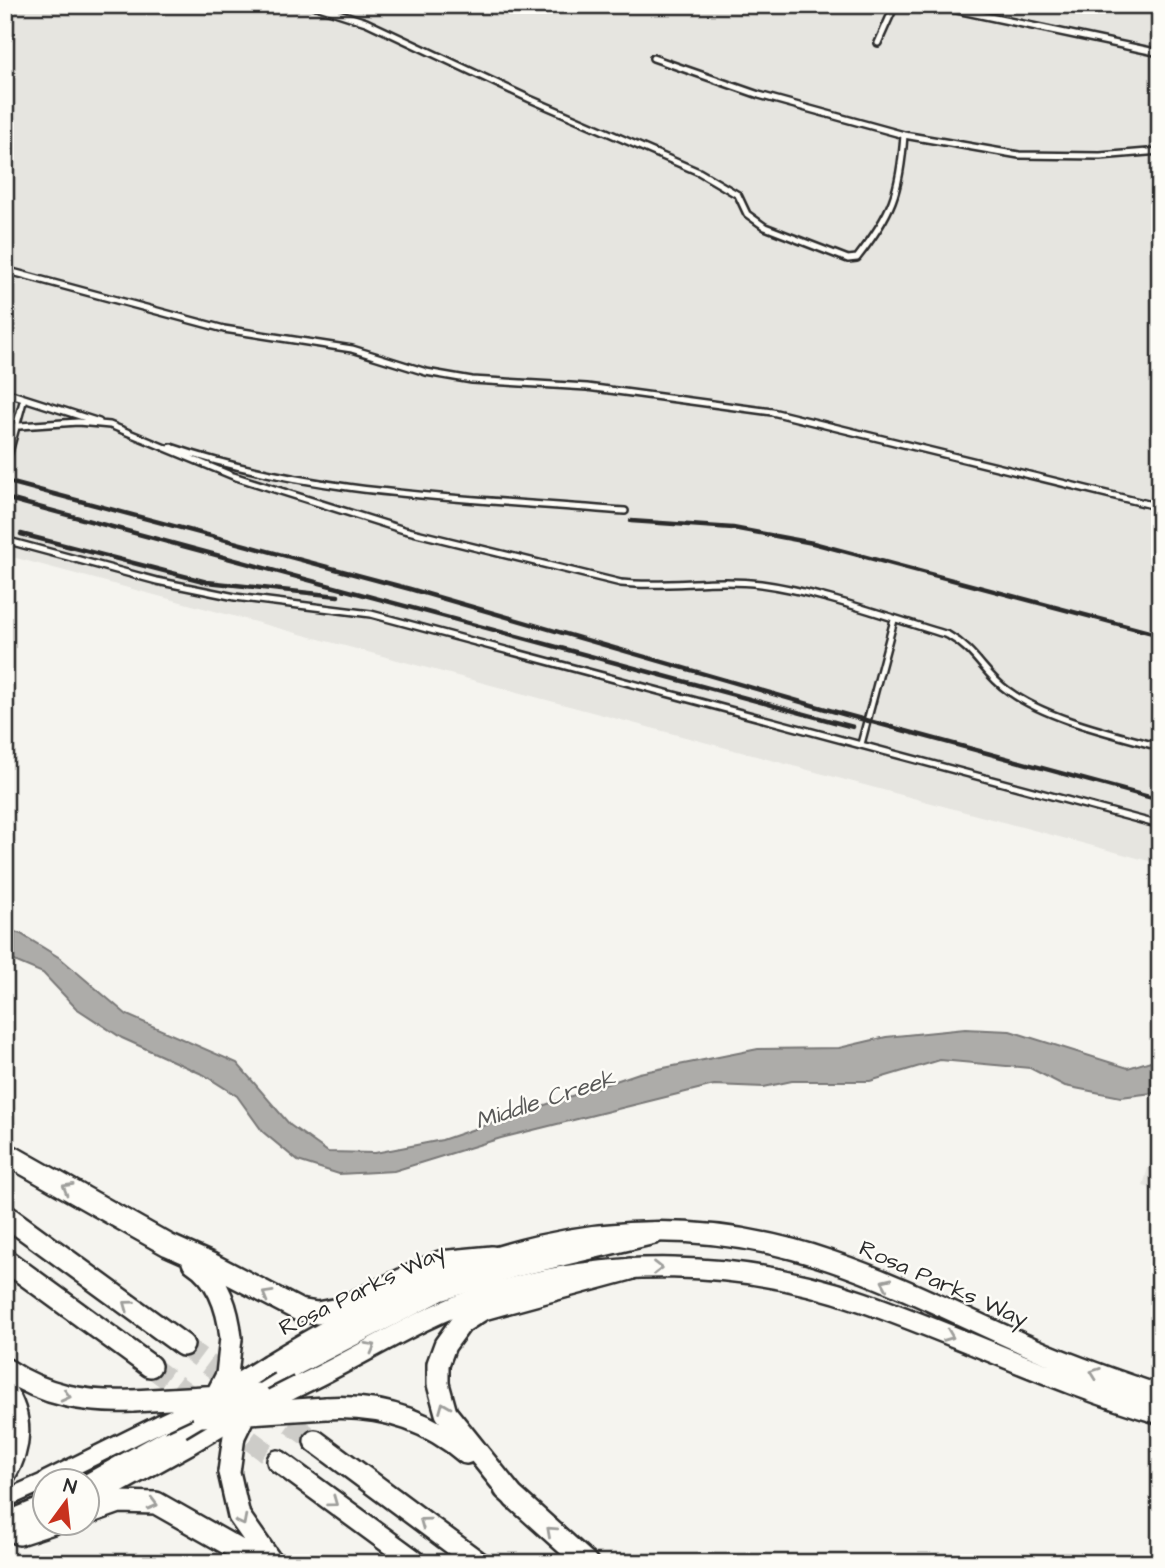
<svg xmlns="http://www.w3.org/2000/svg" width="1165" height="1568" font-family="'Architects Daughter',sans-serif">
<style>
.built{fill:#e6e5e0}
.water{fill:#adaca9;stroke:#797877;stroke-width:2}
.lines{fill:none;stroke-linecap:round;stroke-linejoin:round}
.motorway-tunnel{stroke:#cdccc8;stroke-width:21;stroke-dasharray:21 10;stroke-linecap:butt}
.service-casing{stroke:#2b2b2b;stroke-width:10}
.secondary-casing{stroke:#2b2b2b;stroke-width:21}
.trunk-casing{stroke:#2b2b2b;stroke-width:24}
.motorway-casing{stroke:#2b2b2b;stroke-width:26}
.service{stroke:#fdfcf7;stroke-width:5}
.secondary{stroke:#fdfcf7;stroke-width:16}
.trunk{stroke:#fdfcf7;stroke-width:19}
.motorway{stroke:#fdfcf7;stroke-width:21}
.rail{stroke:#2b2b2b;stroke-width:4.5}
.secondary-bridge-casing{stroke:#2b2b2b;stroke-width:21;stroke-linecap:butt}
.trunk-bridge-casing{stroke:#2b2b2b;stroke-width:24;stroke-linecap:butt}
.motorway-bridge-casing{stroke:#2b2b2b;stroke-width:26;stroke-linecap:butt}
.secondary-bridge{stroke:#fdfcf7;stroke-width:16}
.trunk-bridge{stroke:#fdfcf7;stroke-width:19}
.motorway-bridge{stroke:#fdfcf7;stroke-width:21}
.oneway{stroke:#9e9e9b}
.labels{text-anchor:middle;stroke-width:5;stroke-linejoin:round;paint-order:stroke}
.street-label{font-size:23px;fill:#2b2b2b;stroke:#fdfcf7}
.water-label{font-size:24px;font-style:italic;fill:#585857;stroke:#fdfcf7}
</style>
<rect width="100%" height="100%" fill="#f5f4ef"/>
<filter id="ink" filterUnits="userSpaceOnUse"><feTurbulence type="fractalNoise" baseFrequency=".0143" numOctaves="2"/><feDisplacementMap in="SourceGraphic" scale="14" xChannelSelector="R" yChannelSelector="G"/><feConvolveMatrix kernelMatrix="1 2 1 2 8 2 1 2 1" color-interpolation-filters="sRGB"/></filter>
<g filter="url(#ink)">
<path class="built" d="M5,5H1160V864L5,555Z
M1160,1124V1191L1143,1186Z"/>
<path class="water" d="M5,929L21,934L60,958L127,1015L237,1063L290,1125L328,1152L375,1153L442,1140L639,1073L758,1049L839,1048L886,1037L965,1029L1010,1031L1128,1068L1160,1058V1092L1121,1097L1065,1086L1030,1068L940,1060L870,1081H792L764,1087L714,1085L501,1138L394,1171L339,1174L298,1161L263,1132L237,1096L204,1075L122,1038L76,1008L43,973L5,957Z"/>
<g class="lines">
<path class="motorway-tunnel" d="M183,1345L239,1387
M150,1366L278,1461
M265,1405L315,1441"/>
<g class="service-casing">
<path id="service" d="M313,5L366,22L530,99L699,172L738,195L747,214L765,227L848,259L857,258C892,213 900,193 904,135
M933,5L1160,53
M878,43L895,5
M653,58L759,95L904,135L1019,155L1100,156L1160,151
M5,270L224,329L352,349L426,372L472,380L587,387L772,412L1160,507
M5,392L99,422
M5,427L78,422L110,425L233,476L404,530L621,583C668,588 714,578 761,584C821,592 890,618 948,635C977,651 983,673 1007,690C1046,719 1113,734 1160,747
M171,447C316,497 474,498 625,511
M5,467L24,398
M5,540L157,581L235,597L371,614L1160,825
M861,744L894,620"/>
</g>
<g class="secondary-casing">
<path id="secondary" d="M46,1480L161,1423
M5,1499L46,1481
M88,1502L191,1445"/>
</g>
<g class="trunk-casing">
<path id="trunk" d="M269,1364C445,1256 625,1190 831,1261C905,1286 974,1323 1045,1353C1083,1369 1121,1382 1160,1395
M298,1386C361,1357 417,1318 483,1296C605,1256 742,1259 863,1302C963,1337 1058,1384 1160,1414"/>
</g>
<g class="motorway-casing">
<path id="motorway" d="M5,1153L168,1245L211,1264L299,1310L317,1313L339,1309L440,1262L492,1257
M5,1215L183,1345
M5,1260L150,1366
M193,1262C218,1278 228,1309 231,1338
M5,1369C45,1396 87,1403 133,1401
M5,1391C23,1417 21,1448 5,1474
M258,1394L269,1382L296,1364L440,1290L515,1266L654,1233
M326,1408C378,1405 426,1419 466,1453
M315,1441L479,1563
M278,1461L417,1563
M229,1472L239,1516L272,1563
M88,1485L183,1432L203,1416
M505,1489L587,1563
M515,1499L446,1413L438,1384V1364L445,1345L461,1323L483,1309L630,1269
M88,1513L119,1502L156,1503L262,1563
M5,1524L46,1507
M19,1534L56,1522"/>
</g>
<use href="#service" class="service"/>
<use href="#secondary" class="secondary"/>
<use href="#trunk" class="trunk"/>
<use href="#motorway" class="motorway"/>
<path class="rail" d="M5,481L410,589L843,714L1160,800
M5,498L853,727
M631,521L733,528L813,543L1160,635
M21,534L207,582L338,596"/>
<g class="secondary-bridge-casing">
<path id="secondary-bridge" d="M161,1423L210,1400
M191,1445L243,1414"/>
</g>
<g class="trunk-bridge-casing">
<path id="trunk-bridge" d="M218,1396L269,1364
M245,1413L298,1386"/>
</g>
<g class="motorway-bridge-casing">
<path id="motorway-bridge" d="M133,1401L258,1394
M211,1406L227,1375L231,1338
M203,1416L326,1408
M229,1472L234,1436L249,1405"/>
</g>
<use href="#secondary-bridge" class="secondary-bridge"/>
<use href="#trunk-bridge" class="trunk-bridge"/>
<use href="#motorway-bridge" class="motorway-bridge"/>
</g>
<defs><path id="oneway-chevron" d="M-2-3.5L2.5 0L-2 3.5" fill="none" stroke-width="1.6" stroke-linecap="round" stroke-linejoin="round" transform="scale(1.75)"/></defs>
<g class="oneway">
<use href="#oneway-chevron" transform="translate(67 1188) rotate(-150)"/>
<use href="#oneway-chevron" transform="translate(658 1268)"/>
<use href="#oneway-chevron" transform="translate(886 1283) rotate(-156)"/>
<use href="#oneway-chevron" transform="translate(267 1295) rotate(-150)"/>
<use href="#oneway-chevron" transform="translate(128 1305) rotate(-144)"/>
<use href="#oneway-chevron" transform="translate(949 1336) rotate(22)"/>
<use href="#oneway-chevron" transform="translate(371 1347) rotate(-29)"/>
<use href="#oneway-chevron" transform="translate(1095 1373) rotate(-160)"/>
<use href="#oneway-chevron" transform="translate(66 1396) rotate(14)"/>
<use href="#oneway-chevron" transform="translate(444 1407) rotate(-112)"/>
<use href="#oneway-chevron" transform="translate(333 1502) rotate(36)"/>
<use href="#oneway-chevron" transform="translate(153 1504) rotate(15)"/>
<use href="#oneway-chevron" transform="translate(242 1521) rotate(63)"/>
<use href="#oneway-chevron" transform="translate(424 1522) rotate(-144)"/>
<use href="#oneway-chevron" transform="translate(551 1531) rotate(-138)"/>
</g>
</g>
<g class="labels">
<g class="street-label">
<text transform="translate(944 1283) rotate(24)" y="8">Rosa Parks Way</text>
<text transform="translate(362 1289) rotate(-26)" y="8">Rosa Parks Way</text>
</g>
<g class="water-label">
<text transform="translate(545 1099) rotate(-18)" y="8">Middle Creek</text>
</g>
</g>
<rect width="1165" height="1568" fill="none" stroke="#fdfcf7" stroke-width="28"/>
<rect x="14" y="14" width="1137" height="1540" fill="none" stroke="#2b2b2b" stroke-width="2.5" filter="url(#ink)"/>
<g transform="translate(66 1502) rotate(15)"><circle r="33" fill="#fdfcf7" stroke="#a9a8a5" stroke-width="2"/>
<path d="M0-5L12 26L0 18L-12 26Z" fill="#c8321e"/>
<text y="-10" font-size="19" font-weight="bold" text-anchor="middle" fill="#2b2b2b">N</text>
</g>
</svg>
